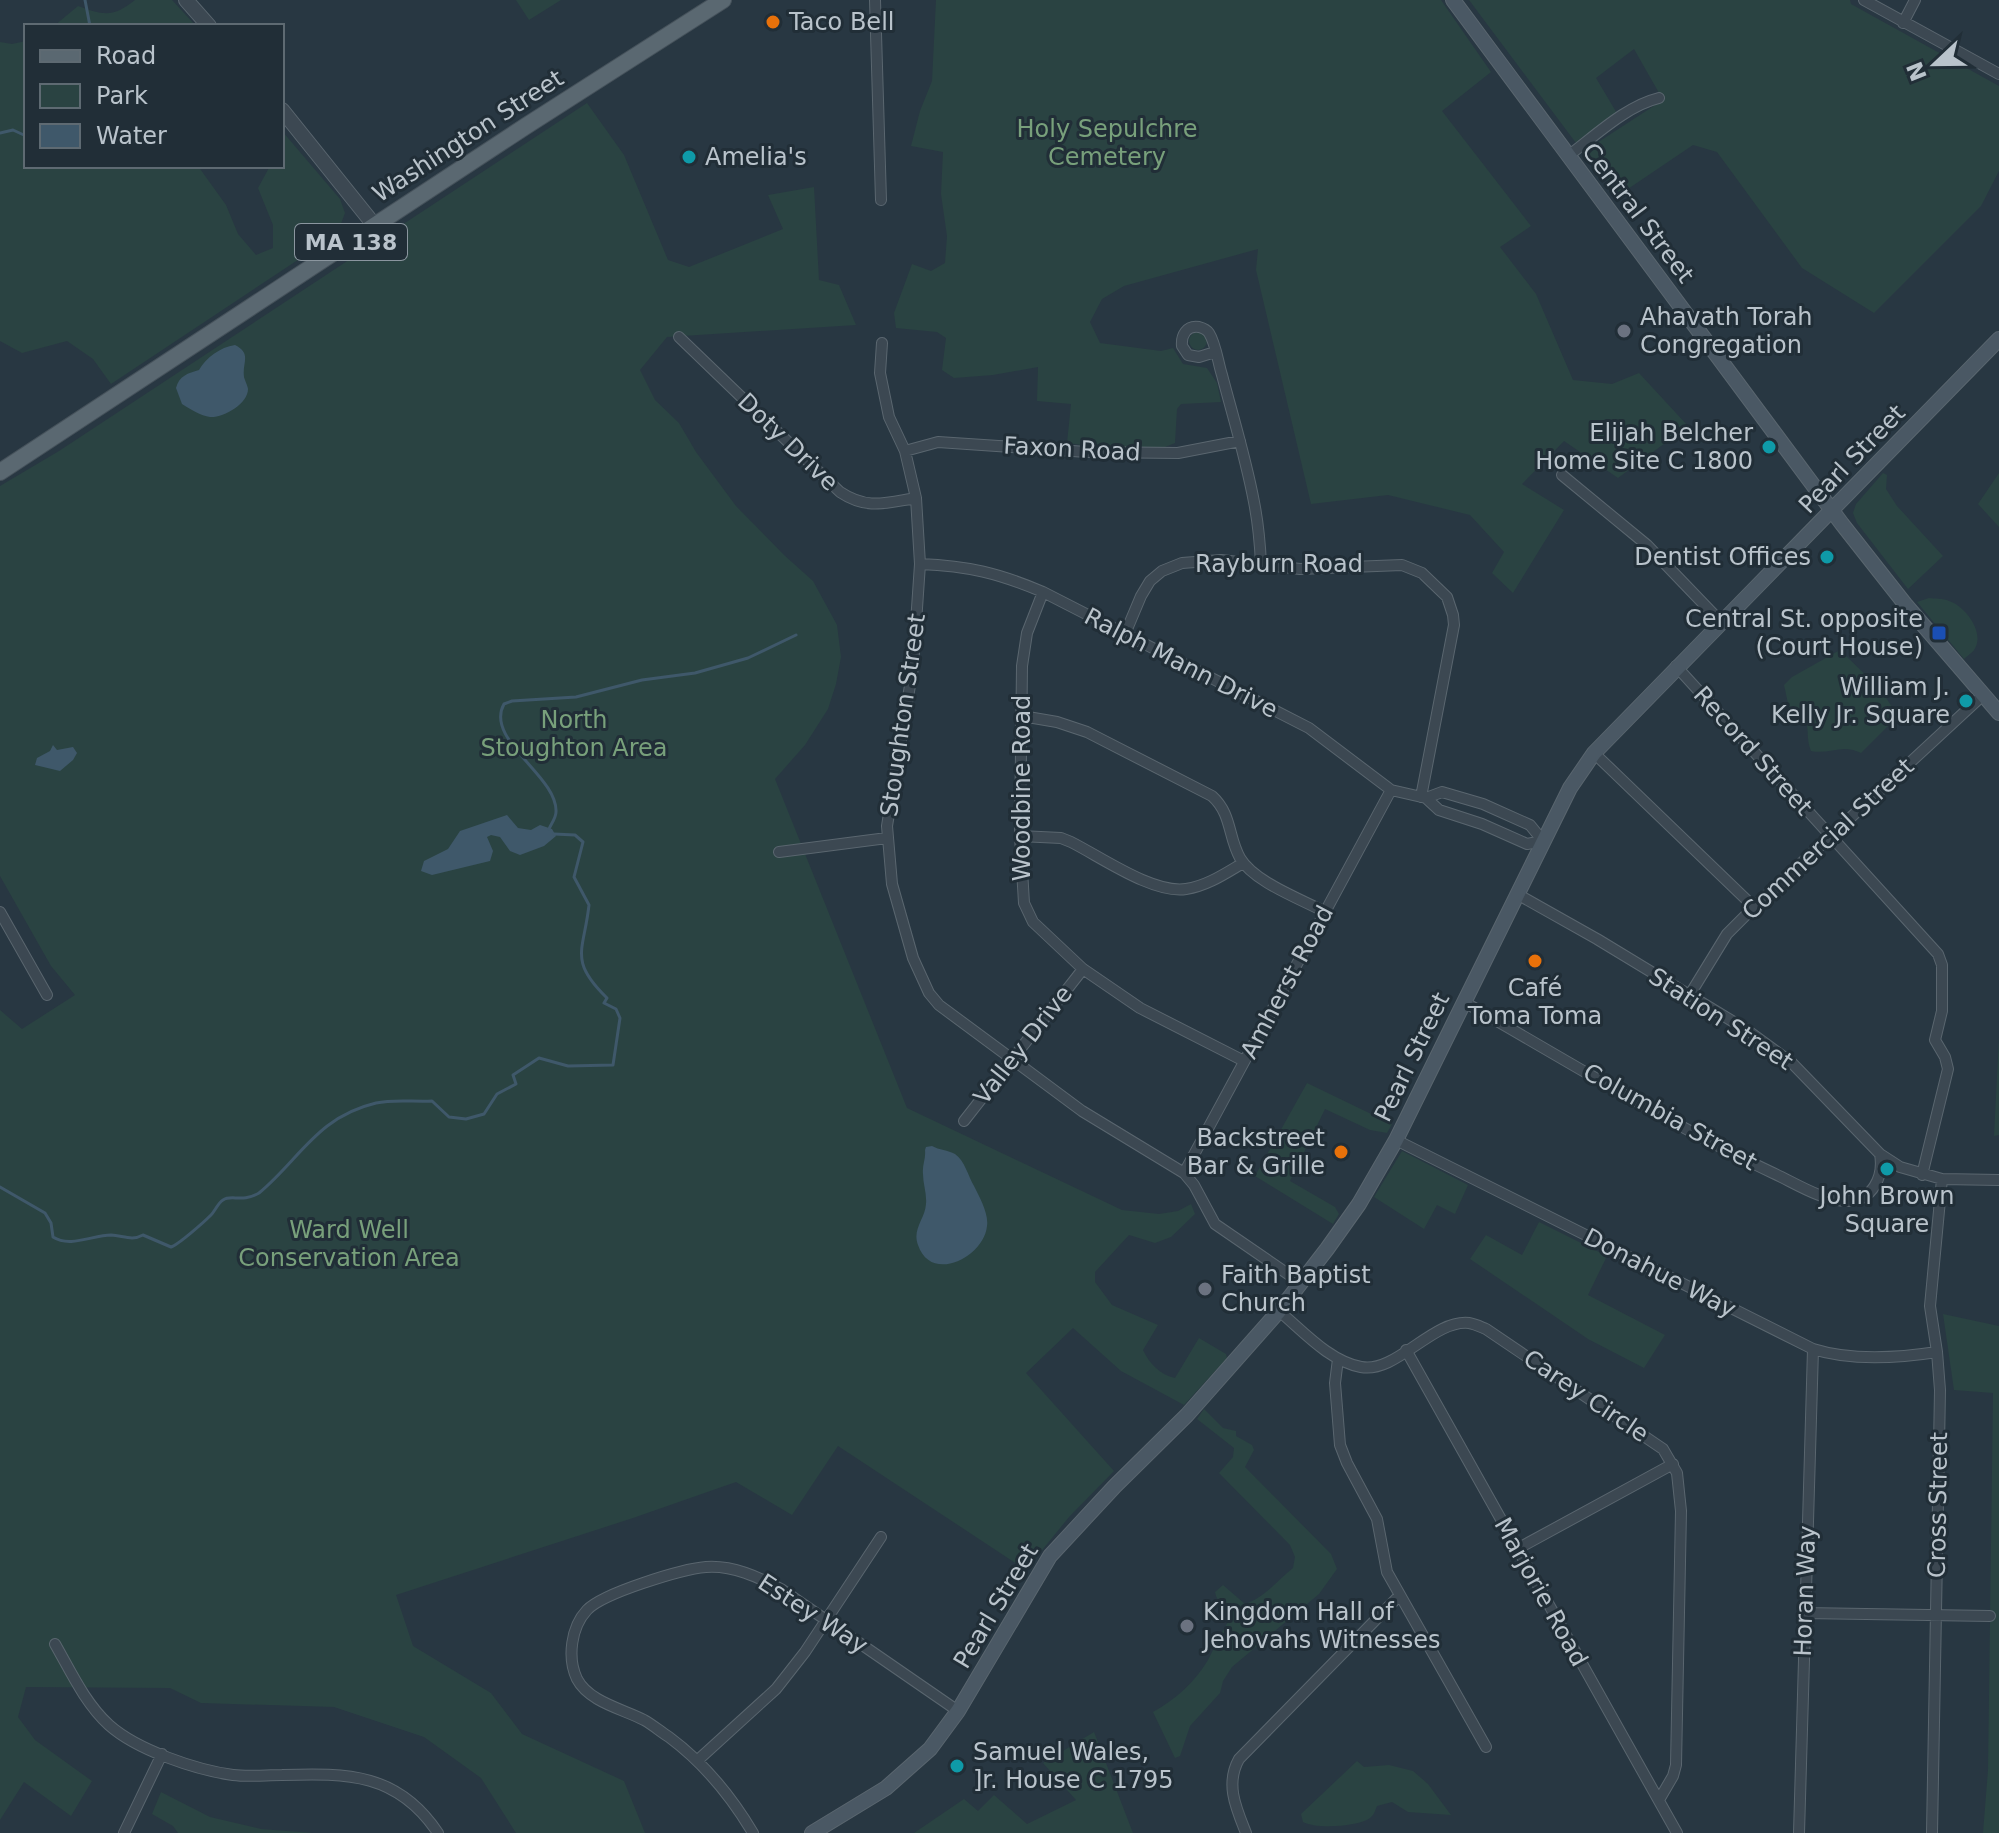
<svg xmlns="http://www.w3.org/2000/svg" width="1999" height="1833" font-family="'DejaVu Sans',sans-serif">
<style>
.green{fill:#2a4342}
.water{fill:#3f586a}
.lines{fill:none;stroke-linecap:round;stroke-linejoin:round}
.stream{stroke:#3f586a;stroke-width:3}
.minor-casing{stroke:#5a666f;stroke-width:12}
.tertiary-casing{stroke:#5a666f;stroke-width:16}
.secondary-casing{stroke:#5a666f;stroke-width:16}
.primary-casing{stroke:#46525b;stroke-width:18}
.minor{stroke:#3c4852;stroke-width:10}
.tertiary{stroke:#3c4852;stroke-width:14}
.secondary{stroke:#4a5864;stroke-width:14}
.primary{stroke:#5a6871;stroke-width:16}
.food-dot{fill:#e8710a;stroke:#212e37;stroke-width:3}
.culture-dot{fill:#0f9aa8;stroke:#212e37;stroke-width:3}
.worship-dot{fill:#6b7280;stroke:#212e37;stroke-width:3}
.transit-dot{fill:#1a4fb4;stroke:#212e37;stroke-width:3}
.labels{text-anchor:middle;stroke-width:6;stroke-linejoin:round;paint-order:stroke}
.shield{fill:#212e37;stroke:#8b969f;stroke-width:2}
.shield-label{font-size:22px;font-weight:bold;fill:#b9c3cb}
.poi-label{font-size:24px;fill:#b9c3cb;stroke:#212e37;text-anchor:start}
.park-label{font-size:24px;fill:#78a07b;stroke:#212e37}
.street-label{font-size:24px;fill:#b9c3cb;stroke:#212e37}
</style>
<rect width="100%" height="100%" fill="#283742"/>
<path class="green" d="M135,0H172L196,26H54L78,6C103,15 113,18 135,0Z
M516,0H561L529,20Z
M936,0H1441L1491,72L1442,111L1531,226L1500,247L1536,294L1573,380L1612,384L1639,373L1688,426L1618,478L1564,441L1522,484L1564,510L1513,593L1492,573L1504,552L1470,515L1388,495L1311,504L1256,270L1258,249L1124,286L1102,299L1090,322L1100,343L1161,351L1173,348L1183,364L1207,368L1217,383L1221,402L1181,404L1177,409L1175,443L1165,447H1098L1067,443L1071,404L1037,401L1038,367L993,375L954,378L942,370L946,338L937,332L896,328L894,313L912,264L931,271L945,263L947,236L941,194L943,152L911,146L920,111L932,81Z
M1469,0H1850L1851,4L1999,86V171L1981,206L1874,313L1802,268L1717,152L1693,145L1619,195L1583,152L1663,100L1634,49L1596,78L1618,115L1579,147Z
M26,41V166H198L226,205L238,234L256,255L273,248V225L258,188L270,166H282V131L340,199L345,213L337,234L111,384L93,359L67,341L22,353L0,341V42L12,44Z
M587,103L624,155L668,260L689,267L783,229L768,195L814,187L819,280L839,285L856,325L667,337L640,370L655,400L679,423L696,452L736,506L784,555L813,581L837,625L841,657L836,684L828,709L805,745L775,779L907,1108L1122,1210L1159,1214L1178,1211L1191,1204L1195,1214L1171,1237L1155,1243L1129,1235L1095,1272V1282L1112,1305L1158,1325L1143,1350C1149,1363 1160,1375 1175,1378L1199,1338L1226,1354L1227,1358L1184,1405L1121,1371L1073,1328L1026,1373L1114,1471L1069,1517L1026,1570L838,1446L792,1515L736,1482L633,1518L396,1595L413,1646L491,1693L522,1734L624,1781L645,1833H516L481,1778L424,1737L334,1707L201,1703L170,1688L26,1687L18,1717L35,1740L92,1781L71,1816L24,1782L0,1820V1010L22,1029L75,995L51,966L0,876V486L59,451Z
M1189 341a9 9 0 1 1 18 0a9 9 0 1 1-18 0Z
M1883,473L1887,475L1886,489L1897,506L1943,556L1908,589L1857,523L1853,513L1856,504Z
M1999,473V527L1978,504Z
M1929,598C1935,599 1943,598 1949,601C1965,606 1986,633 1974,650C1974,651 1965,658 1964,659L1917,602Z
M1840,650L1881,690L1898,716L1861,753C1843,743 1829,755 1811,751C1803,731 1816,717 1789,708L1784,685L1792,677Z
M1999,1037V1135L1994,1136Z
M1307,1083L1392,1124L1387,1133L1370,1130L1325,1109L1290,1181L1335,1207L1339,1214L1333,1224L1255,1176Z
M1402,1151L1468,1185L1455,1214L1437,1205L1424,1229L1374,1197Z
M1539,1222L1607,1256L1588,1295L1665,1335L1644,1368L1588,1339L1470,1259L1486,1235L1522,1255Z
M1943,1314L1999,1326V1833H1983L1988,1770L1993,1393L1954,1390Z
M1204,1409L1223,1428L1236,1431V1436L1252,1445L1254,1450L1245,1467L1331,1554L1337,1569L1319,1594L1232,1667L1223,1681L1220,1693L1190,1726L1180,1756L1175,1758L1153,1712C1176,1699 1195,1682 1208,1660C1215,1646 1221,1633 1229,1620C1228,1608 1217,1604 1215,1592L1223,1585L1245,1604C1265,1597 1277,1581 1293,1568L1295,1557L1290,1545L1219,1473L1233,1457L1234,1448L1197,1419Z
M1094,1732L1133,1833H914L964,1799L978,1811L994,1795L1027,1824L1076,1800L1043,1763Z
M1357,1761L1364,1767L1389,1765L1413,1771L1428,1784L1451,1815L1408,1812L1392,1802L1377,1806C1375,1811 1374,1815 1370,1818C1358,1827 1315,1829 1303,1822L1301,1814Z
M161,1792L210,1817L261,1829L313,1833H178L173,1826L152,1814Z"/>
<path class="water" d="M235,345C252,354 242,362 244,377C244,378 248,387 248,389C248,404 223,418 210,417C201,416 190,409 182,404L176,388C179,376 188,373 199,370C206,358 220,347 235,345Z
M53,745L57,750L73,747L77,753L73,760L60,771L35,765L37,758L50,751Z
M507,815L518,828L531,830L540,825L552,829L556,836L544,846L520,855L510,851L500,837L491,835L487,837L493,851L490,861L432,875L421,871L424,861L448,849L460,831Z
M932,1146C939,1150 948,1150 955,1154C965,1161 968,1176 974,1186C979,1196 989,1214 987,1226C984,1257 931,1284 918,1245C912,1229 925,1219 926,1204C927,1194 923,1184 923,1174C922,1165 926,1159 925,1150L926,1147Z"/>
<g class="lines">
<path class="stream" d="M85,0L90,26
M0,133L13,130L26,136
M549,829C551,824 556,818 556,812C558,776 484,740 504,704L512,701L576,697L642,680L695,673L748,658L796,635
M0,1187L45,1213L51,1223L53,1237C70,1248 93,1235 111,1235C124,1236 132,1241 143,1235L171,1247C178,1245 204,1222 211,1215C215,1211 218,1203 223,1200C231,1194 242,1203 259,1193C300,1159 317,1117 376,1103C394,1099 413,1102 432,1101L449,1117L466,1119L484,1114L497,1094L516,1084L513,1075L539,1058L568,1066L613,1065L620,1018L616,1009L604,1003L607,998C568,960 584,951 589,905L574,877L583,842L575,835L554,834"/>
<g class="minor-casing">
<path id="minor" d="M875,0L881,200
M1864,0L1999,74
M1903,23L1915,0
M1568,156C1595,136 1626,106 1659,98
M679,337L840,492C867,510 885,503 916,498
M882,343L880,373L889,417L905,451L916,498L920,564L913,667L887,826L892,884L913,958L929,993L939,1005L1082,1111L1184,1173L1194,1185L1215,1224L1301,1283
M1215,352L1199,357L1188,355L1182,346C1181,336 1186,325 1199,327C1203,328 1207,330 1209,333C1216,344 1218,363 1222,375C1233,417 1246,459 1254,502C1258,522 1260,543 1261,564
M905,451L938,442L1087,452L1178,453L1240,441
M1562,475L1647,545L1720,621
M920,564C969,566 998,573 1043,592L1309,728L1391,790L1426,798L1439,810L1482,824L1527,844L1543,841
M1043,592L1027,633L1022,666L1020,836L1024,903L1033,922L1083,969L1140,1008L1244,1061
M1125,634L1141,596L1150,581L1162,571L1182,563L1221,560L1300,569L1402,565L1422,573L1447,597L1453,615L1454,625L1421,797
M1676,666L1938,954L1942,965V1011L1935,1040L1945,1057L1948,1069L1922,1175
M1022,716L1057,722L1087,732L1212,796C1232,814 1228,837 1240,858C1254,882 1301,899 1325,912
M1594,753L1754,907
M1426,798L1442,792L1483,804L1530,825L1543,841
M1020,836L1061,838L1071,842C1101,857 1153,894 1186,889C1207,886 1226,873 1243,863
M779,852L887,838
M1517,894L1597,939L1747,1030L1792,1063L1880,1154L1900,1167L1942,1179L1999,1180
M0,912L47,995
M1689,996L1727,934L1754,907L1983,695
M1464,1002C1566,1060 1667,1123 1773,1173C1795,1183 1822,1201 1847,1201C1873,1201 1884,1176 1880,1154
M964,1121L1083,969
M1396,1140L1813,1349C1851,1361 1898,1358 1937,1352
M1184,1173L1391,790
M1279,1311C1303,1331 1329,1361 1361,1367C1396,1374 1433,1319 1469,1323C1475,1324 1481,1327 1486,1329L1663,1449L1677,1473L1681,1511L1676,1765L1673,1776L1659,1800
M1406,1350L1677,1833
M1338,1359L1335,1383L1340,1445L1347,1463L1377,1519L1387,1572L1486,1747
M1517,1549L1673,1464
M1804,1613L1990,1616
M55,1644C71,1672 85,1703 109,1725C137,1750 196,1770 233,1775C249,1777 266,1775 282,1775C348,1773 398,1773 438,1833
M698,1760L776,1689L805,1652L881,1537
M124,1833L162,1754
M753,1833C731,1796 704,1763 669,1737C661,1732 653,1725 644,1720C623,1709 589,1702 577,1679C567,1658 571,1627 587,1610C603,1593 682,1569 706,1567C733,1565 758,1577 781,1589L958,1711
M1246,1833C1236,1808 1225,1784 1239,1759L1399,1596
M1799,1833L1813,1349
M1932,1833L1940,1390L1937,1352L1930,1306L1942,1179"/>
</g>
<g class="tertiary-casing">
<path id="tertiary" d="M186,0L209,26
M282,110L375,226"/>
</g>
<g class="secondary-casing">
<path id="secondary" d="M1453,0L1842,524L1905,604L1999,713
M812,1833L886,1788L930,1749L958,1711L1050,1556L1115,1486L1187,1415L1279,1311L1327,1249L1359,1204L1396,1140L1570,788L1594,753L1999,339"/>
</g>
<g class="primary-casing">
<path id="primary" d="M0,472L526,126L723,0"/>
</g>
<use href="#minor" class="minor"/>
<use href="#tertiary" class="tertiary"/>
<use href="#secondary" class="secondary"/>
<use href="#primary" class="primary"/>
</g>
<g class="food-dot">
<circle cx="773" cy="22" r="8"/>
<circle cx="1535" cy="961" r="8"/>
<circle cx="1341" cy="1152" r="8"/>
</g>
<g class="culture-dot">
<circle cx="689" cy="157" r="8"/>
<circle cx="1769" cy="447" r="8"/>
<circle cx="1827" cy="557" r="8"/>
<circle cx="1966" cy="701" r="8"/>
<circle cx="1887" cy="1169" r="8"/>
<circle cx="957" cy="1766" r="8"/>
</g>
<g class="worship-dot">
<circle cx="1624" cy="331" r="8"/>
<circle cx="1205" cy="1289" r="8"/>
<circle cx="1187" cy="1626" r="8"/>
</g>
<rect class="transit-dot" x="1931" y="625" width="16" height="16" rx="4"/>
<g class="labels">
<rect class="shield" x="295" y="224" width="112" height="36" rx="6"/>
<g class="shield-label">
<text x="351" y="250">MA 138</text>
</g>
<g class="poi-label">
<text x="789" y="30">Taco Bell</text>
<text x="705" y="165">Amelia's</text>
<text x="1640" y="325">Ahavath Torah<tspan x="1640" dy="28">Congregation</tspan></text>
<text x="1753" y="441" text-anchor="end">Elijah Belcher<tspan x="1753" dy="28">Home Site C 1800</tspan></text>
<text x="1811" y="565" text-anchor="end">Dentist Offices</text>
<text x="1923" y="627" text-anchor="end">Central St. opposite<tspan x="1923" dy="28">(Court House)</tspan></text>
<text x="1950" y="695" text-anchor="end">William J.<tspan x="1950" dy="28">Kelly Jr. Square</tspan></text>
<text x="1535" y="996" text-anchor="middle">Café<tspan x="1535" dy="28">Toma Toma</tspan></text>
<text x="1325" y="1146" text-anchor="end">Backstreet<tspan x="1325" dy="28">Bar &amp; Grille</tspan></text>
<text x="1887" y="1204" text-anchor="middle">John Brown<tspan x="1887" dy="28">Square</tspan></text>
<text x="1221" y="1283">Faith Baptist<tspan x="1221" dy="28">Church</tspan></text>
<text x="1203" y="1620">Kingdom Hall of<tspan x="1203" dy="28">Jehovahs Witnesses</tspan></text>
<text x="973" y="1760">Samuel Wales,<tspan x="973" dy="28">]r. House C 1795</tspan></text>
</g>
<g class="park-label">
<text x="1107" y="137">Holy Sepulchre<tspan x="1107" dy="28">Cemetery</tspan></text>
<text x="574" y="728">North<tspan x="574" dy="28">Stoughton Area</tspan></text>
<text x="349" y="1238">Ward Well<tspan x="349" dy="28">Conservation Area</tspan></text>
</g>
<g class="street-label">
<text transform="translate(468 136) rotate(-33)" y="8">Washington Street</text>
<text transform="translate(1638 213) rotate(53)" y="8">Central Street</text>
<text transform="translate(788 442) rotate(44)" y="8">Doty Drive</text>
<text transform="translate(1072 449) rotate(3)" y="8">Faxon Road</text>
<text transform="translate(1852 459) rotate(-46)" y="8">Pearl Street</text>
<text x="1279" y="572">Rayburn Road</text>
<text transform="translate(1181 663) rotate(27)" y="8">Ralph Mann Drive</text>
<text transform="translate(903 715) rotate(-82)" y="8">Stoughton Street</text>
<text transform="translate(1753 751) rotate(48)" y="8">Record Street</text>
<text transform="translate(1022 788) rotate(-90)" y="8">Woodbine Road</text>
<text transform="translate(1828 839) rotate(-43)" y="8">Commercial Street</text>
<text transform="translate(1287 982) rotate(-62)" y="8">Amherst Road</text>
<text transform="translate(1721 1019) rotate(33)" y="8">Station Street</text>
<text transform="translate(1023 1045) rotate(-52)" y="8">Valley Drive</text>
<text transform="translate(1412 1057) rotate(-64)" y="8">Pearl Street</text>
<text transform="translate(1670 1117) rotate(29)" y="8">Columbia Street</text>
<text transform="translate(1660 1273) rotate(27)" y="8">Donahue Way</text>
<text transform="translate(1586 1396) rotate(34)" y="8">Carey Circle</text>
<text transform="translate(1938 1505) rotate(-89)" y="8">Cross Street</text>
<text transform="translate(1805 1591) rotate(-88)" y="8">Horan Way</text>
<text transform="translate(1541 1592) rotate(61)" y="8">Marjorie Road</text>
<text transform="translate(996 1606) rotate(-59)" y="8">Pearl Street</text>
<text transform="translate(813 1614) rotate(33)" y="8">Estey Way</text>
</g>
</g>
<rect x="24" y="24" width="260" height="144" fill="#212e37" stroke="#5e6a72" stroke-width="2"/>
<rect x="40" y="50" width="40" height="12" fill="#5a6871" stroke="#5e6a72" stroke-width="2"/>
<text x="96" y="64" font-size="24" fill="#b9c3cb">Road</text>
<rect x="40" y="84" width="40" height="24" fill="#2a4342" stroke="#5e6a72" stroke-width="2"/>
<text x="96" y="104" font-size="24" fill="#b9c3cb">Park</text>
<rect x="40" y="124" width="40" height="24" fill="#3f586a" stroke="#5e6a72" stroke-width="2"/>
<text x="96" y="144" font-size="24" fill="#b9c3cb">Water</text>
<g transform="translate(1935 64) rotate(248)" stroke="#212e37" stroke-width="6" paint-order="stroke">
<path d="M0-6L14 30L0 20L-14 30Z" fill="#b9c3cb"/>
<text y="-12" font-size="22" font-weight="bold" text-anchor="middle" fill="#b9c3cb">N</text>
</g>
</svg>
